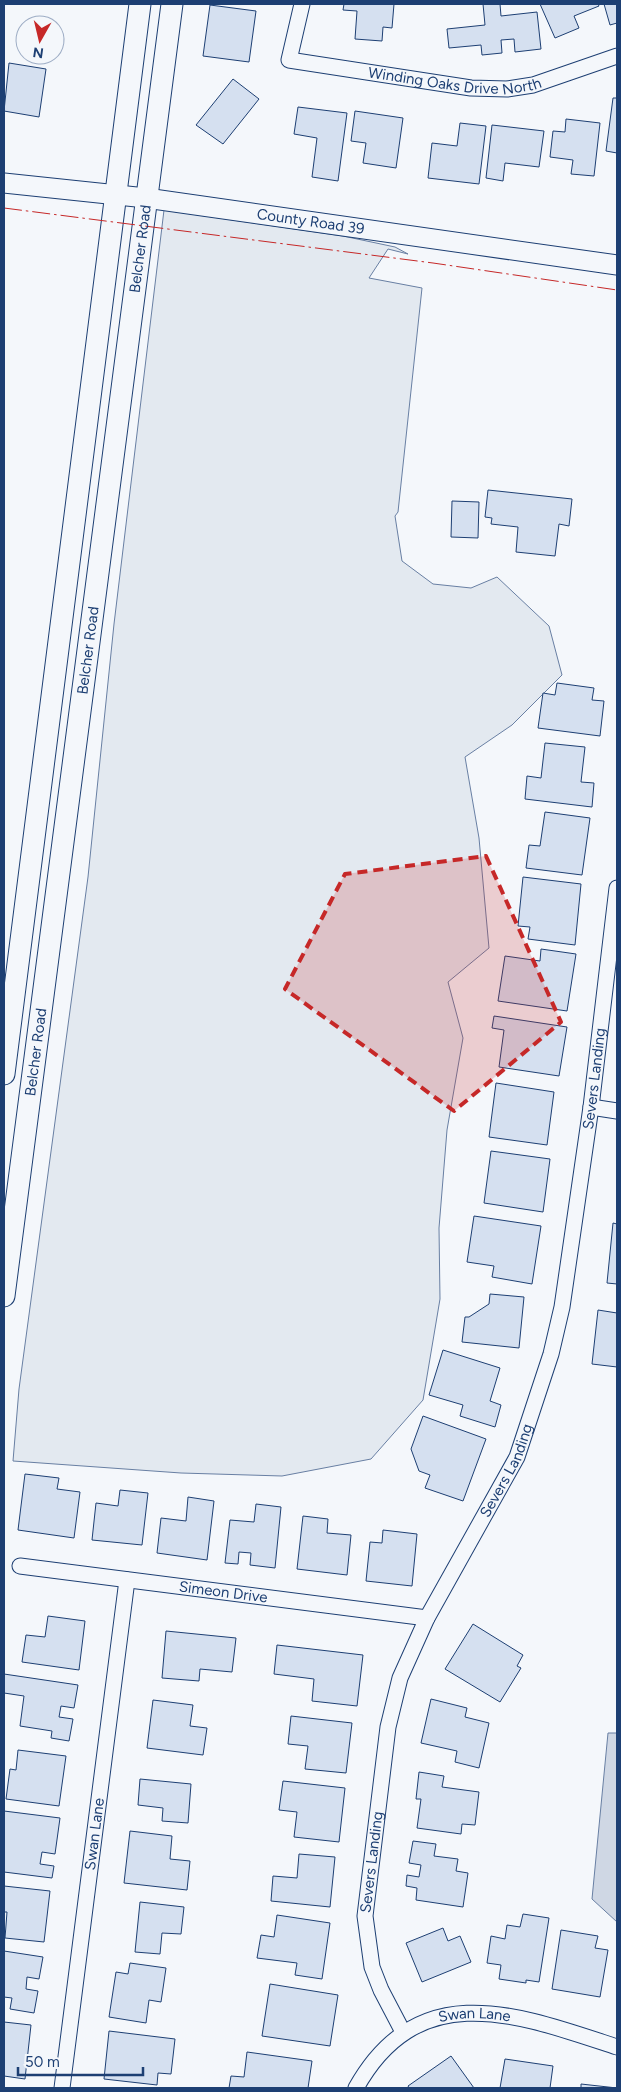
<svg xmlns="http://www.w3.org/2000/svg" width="621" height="2092" font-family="Figtree,sans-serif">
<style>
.green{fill:#e3e9f0;stroke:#687fa3}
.water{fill:#cfd7e4;stroke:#687fa3}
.building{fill:#d5e0f0;stroke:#1d3f73}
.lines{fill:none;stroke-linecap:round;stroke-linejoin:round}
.minor-casing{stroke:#1d3f73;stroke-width:17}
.tertiary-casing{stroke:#1d3f73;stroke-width:21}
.secondary-casing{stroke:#1d3f73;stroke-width:23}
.minor{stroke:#f4f7fb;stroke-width:15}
.tertiary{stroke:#f4f7fb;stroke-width:19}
.secondary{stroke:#f4f7fb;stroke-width:21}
.power{stroke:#c62828;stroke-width:1;stroke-dasharray:18 4 2.5 4;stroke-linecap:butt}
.marked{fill:#c62828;fill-opacity:0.2;stroke:#c62828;stroke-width:4;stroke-dasharray:10 6;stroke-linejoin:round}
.labels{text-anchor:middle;stroke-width:4;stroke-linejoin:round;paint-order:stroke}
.street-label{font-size:15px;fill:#1d3f73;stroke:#f4f7fb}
</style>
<rect width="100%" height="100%" fill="#f4f7fb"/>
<path class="green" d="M164,210L343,236L395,247L408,254L388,249L369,278L422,288L398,512L395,516L402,561L433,584L471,588L497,577L549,626L562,675L512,725L465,757L479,838L489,948L448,982L463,1038L447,1130L439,1228L440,1299L423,1400L371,1459L282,1476L181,1473L13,1461L19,1389L88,877L114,624Z"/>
<path class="water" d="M608,1733H617V1922L592,1899Z"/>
<path class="building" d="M344,4H394L392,28L383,27L382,41L355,39L357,11L343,10Z
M483,4H500L501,16L537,12L541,49L515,52L514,39L501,40L502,53L482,55L481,45L449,48L447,29L485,25Z
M540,4H598L599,6L574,16L579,28L555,38Z
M604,4H617V23L610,25Z
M210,5L256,11L249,62L203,56Z
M9,63L46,69L39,117L4,111Z
M233,79L259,99L223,144L196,125Z
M613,98H617V153L606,151Z
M298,107L347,113L338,181L312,177L317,138L294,134Z
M355,111L403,118L396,168L363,163L366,143L351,141Z
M566,119L600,123L594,176L571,174L573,160L550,157L553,131L565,132Z
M460,123L486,126L479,184L428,178L432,143L457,146Z
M492,125L544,131L539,167L505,163L503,181L486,178Z
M488,490L572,499L569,526L559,524L555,556L516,552L518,527L491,524L492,518L485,517Z
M452,501L479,502L478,538L451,537Z
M557,683L594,688L592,700L604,701L600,736L538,728L543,693L555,695Z
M545,743L585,747L581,782L594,783L592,807L525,799L527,776L541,778Z
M545,812L590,818L582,875L526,868L529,845L540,846Z
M523,877L581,884L575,945L528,939L530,927L518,926Z
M541,949L576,954L567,1011L498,1001L505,956L540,961Z
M494,1016L567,1027L559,1076L499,1067L504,1030L492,1028Z
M496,1083L554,1092L547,1145L489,1137Z
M491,1151L550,1159L543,1212L484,1203Z
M474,1216L541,1226L532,1284L492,1277L494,1266L467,1262Z
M613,1223L617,1224V1284L607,1283Z
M490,1294L524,1297L519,1348L462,1342L465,1317H469L489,1304Z
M598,1310L617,1313V1367L592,1364Z
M443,1350L500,1368L490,1401L501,1405L495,1427L460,1416L463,1405L429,1395Z
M423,1416L486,1439L463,1501L425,1488L430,1475L419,1471L411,1449Z
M25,1474L59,1478L57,1489L80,1492L74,1538L18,1530Z
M120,1490L148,1493L142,1545L92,1540L96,1503L118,1506Z
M188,1497L214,1501L207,1560L157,1553L161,1518L186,1521Z
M256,1504L281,1507L275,1568L250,1565L251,1553L239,1552L238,1564L225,1563L230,1520L254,1522Z
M303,1516L328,1519L327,1533L351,1535L347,1575L297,1569Z
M383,1530L417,1534L412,1586L366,1581L370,1542L382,1543Z
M48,1616L85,1621L79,1670L22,1662L26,1635L45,1637Z
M473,1624L523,1655L517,1666L521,1668L500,1702L445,1669Z
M166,1631L236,1638L232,1672L200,1669L199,1681L162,1678Z
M277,1645L363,1655L357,1706L312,1701L314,1679L274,1674Z
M4,1674L78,1685L74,1708L61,1706L59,1717L73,1719L69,1741L51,1738L52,1731L20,1726L24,1696L4,1693Z
M431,1699L467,1708L465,1717L489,1723L479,1768L455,1762L457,1751L421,1743Z
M153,1700L193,1705L190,1726L207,1728L203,1755L147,1748Z
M291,1716L352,1723L346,1773L305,1769L308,1746L288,1744Z
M18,1750L66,1756L59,1806L6,1799L10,1769L16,1770Z
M419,1772L444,1776L442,1787L479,1792L475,1825L462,1824L461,1834L417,1828L421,1799H416Z
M140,1779L191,1784L188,1823L162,1821L163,1808L138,1805Z
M283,1781L345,1788L339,1842L294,1837L297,1812L279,1810Z
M4,1811L60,1818L55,1854L42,1852L40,1864L54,1866L52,1878L4,1872Z
M130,1831L172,1836L170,1859L190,1861L187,1890L124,1883Z
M413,1841L436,1844L434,1856L458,1859L456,1871L468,1873L463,1907L416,1900L417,1888L406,1886L407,1875L419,1877L421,1865L409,1863Z
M299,1854L335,1857L330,1907L271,1901L273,1876L297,1878Z
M4,1886L50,1891L44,1942L5,1938L7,1912H4Z
M140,1902L184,1907L181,1934L162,1933L160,1954L135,1952Z
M523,1914L549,1918L539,1982L526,1980V1983L499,1979L501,1965L487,1963L491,1936L505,1939L507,1925L520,1927Z
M277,1915L330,1923L322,1979L295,1975L297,1963L257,1958L261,1935L274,1937Z
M443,1928L448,1941L460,1936L471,1962L422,1982L406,1943Z
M561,1930L598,1936L595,1948L608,1950L600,1997L552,1989Z
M4,1951L43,1957L39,1979L27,1977L26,1989L38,1991L34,2013L10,2009L12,1998L4,1997Z
M130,1963L166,1968L161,2002L149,2000L146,2023L109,2017L116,1972L128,1974Z
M270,1984L338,1995L330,2046L262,2036Z
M4,2022L31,2025L25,2079L4,2076Z
M109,2031L175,2039L171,2074L158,2073L157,2085L104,2079Z
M247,2052L312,2061L308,2088H229L231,2076L244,2077Z
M451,2056L474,2088H409L408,2086Z
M505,2059L553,2066L550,2088H500Z
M581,2084L617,2088H581Z"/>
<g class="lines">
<g class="minor-casing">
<g id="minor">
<path id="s1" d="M302,4L289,60L471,88L507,89L533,85L617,56"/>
<path d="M591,1107L617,1111"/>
<path id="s2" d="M20,1566L427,1618"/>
<path id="s3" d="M403,2032L381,1990L372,1967L365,1916L388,1727L400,1678L427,1618L517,1457L551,1354L562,1307L591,1107L617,888"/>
<path id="s4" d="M62,2088L127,1580"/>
<path id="s5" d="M356,2088C419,1975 519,2015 617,2047"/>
</g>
</g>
<g class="tertiary-casing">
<g id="tertiary">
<path id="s6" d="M4,183L146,198L617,265"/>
</g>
</g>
<g class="secondary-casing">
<g id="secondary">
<path d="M4,1074L140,4"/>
<path id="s7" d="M4,1296L172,4"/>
</g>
</g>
<use href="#minor" class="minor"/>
<use href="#tertiary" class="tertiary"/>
<use href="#secondary" class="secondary"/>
<path class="power" d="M4,208L433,263L617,290"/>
</g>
<path class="marked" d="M486,856L561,1022L454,1111L285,989L345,874Z"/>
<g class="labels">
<g class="street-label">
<text dy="5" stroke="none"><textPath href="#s1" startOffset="225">Winding Oaks Drive North</textPath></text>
<text dy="5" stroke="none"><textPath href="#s6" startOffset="309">County Road 39</textPath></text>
<text dy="5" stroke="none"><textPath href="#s7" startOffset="1056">Belcher Road</textPath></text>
<text dy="5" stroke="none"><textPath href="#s7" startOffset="651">Belcher Road</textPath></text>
<text dy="5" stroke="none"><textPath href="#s7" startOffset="246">Belcher Road</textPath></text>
<text dy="5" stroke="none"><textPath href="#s3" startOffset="1002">Severs Landing</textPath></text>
<text dy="5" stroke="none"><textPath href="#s3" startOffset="598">Severs Landing</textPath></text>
<text dy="5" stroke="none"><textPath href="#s2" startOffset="205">Simeon Drive</textPath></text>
<text dy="5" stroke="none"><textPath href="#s4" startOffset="256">Swan Lane</textPath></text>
<text dy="5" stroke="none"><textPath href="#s3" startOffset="178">Severs Landing</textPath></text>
<text dy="5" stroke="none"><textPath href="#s5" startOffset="148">Swan Lane</textPath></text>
</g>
</g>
<rect width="621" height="2092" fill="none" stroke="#1d3f73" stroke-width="10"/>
<g transform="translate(40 40) rotate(188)"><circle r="24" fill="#f4f7fb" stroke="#9eadc5"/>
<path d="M0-4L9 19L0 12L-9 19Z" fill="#c62828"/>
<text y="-8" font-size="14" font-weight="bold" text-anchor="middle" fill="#1d3f73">N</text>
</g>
<path d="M18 2067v8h125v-8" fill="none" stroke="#1d3f73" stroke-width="2.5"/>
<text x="25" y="2067" font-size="15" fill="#1d3f73" stroke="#f4f7fb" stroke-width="4" paint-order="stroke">50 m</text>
</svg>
